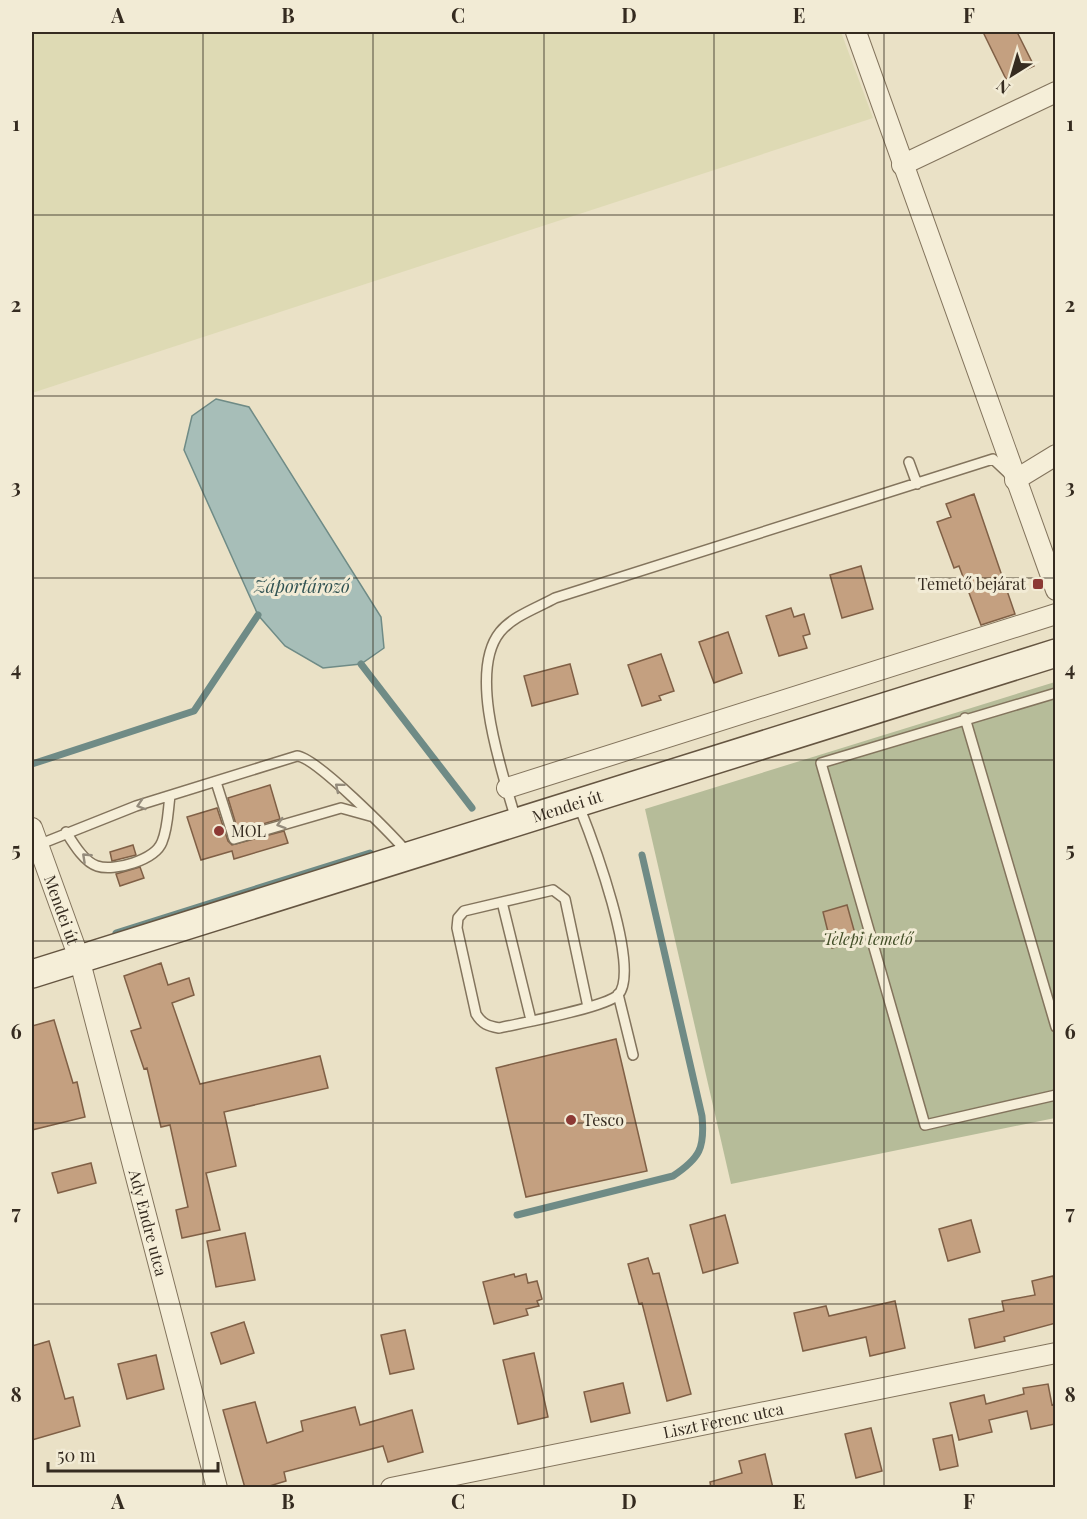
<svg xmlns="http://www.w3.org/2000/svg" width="1087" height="1519" font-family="'Playfair Display',serif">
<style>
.farmland{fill:#dedab4}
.cemetery{fill:#b6bc99}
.water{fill:#a7beb8;stroke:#6f8b86;stroke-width:1.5}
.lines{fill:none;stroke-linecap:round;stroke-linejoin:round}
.stream{stroke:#6f8b86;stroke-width:7}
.building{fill:#c4a080;stroke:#806046;stroke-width:1.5}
.lane-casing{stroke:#83745d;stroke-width:12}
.street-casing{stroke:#83745d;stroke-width:22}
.secondary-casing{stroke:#655541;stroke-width:30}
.lane{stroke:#f5eed8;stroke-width:9}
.street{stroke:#f5eed8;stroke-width:20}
.secondary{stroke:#f5eed8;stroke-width:27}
.oneway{stroke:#958c7c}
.grid{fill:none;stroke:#352b20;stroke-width:1.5;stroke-opacity:0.55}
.poi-dot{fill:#8c3934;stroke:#f2ebd5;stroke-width:2}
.labels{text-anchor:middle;stroke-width:6;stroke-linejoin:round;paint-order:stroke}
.poi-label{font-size:16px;fill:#352b20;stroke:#f2ebd5;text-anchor:start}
.street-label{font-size:16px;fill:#352b20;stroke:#f2ebd5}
.park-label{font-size:16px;font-style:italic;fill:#434f28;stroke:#f2ebd5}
.water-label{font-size:18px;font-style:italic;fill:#315353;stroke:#f2ebd5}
.neatline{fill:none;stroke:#352b20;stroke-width:2}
.grid-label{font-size:20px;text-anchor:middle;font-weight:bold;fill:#352b20}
</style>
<rect width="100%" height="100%" fill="#eae1c6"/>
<path class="farmland" d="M32,32H841L873,118L32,393Z"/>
<path class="cemetery" d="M1055,682V1118L731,1184L645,809Z"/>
<path class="water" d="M216,399L249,407L381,617L384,648L361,664L323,668L285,646L258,615L184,450L192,416Z"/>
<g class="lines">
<path class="stream" d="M361,664L472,808
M32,764L194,711L258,615
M116,933L370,853
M517,1215L673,1176C700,1158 705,1148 702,1116L642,855"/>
</g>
<path class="building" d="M983,32H1017L1034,66L1006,79Z
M974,494L1015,614L981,625L959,566L954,568L937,522L951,517L946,504Z
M861,566L873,609L842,618L830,575Z
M791,608L794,617L804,614L810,634L803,636L807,648L779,656L766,616Z
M728,632L742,673L714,683L699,642Z
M661,654L674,691L659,696L661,700L642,706L628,665Z
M570,664L578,694L532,706L524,676Z
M270,785L280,819L238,831L228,798Z
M217,808L228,841L232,845L284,831L288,843L234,859L232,851L201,860L187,817Z
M133,845L136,855L112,861L110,852Z
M140,867L144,878L120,886L116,874Z
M847,905L857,941L832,948L823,912Z
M161,963L168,985L189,978L194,995L172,1003L200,1084L320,1056L328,1088L224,1112L236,1166L206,1173L220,1230L182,1238L176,1210L188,1207L170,1125L161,1127L147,1068L144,1069L131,1031L141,1028L124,976Z
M54,1020L73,1083L77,1082L85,1117L32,1130V1026Z
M616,1039L647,1171L526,1197L496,1068Z
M91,1163L96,1183L58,1193L52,1173Z
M725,1215L738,1263L703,1273L690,1225Z
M971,1220L980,1252L948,1261L939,1229Z
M245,1233L255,1280L216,1287L207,1241Z
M648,1258L653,1274L659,1273L691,1394L667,1401L642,1303L639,1304L628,1264Z
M514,1274L515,1277L526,1274L528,1283L537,1281L542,1299L537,1301L539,1306L526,1309L528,1315L494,1324L483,1282Z
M1053,1276L1056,1288V1323L1004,1337L1005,1341L975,1348L969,1319L1004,1311L1002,1301L1035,1295L1032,1281Z
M895,1301L905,1348L870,1356L866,1337L803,1351L794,1313L826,1306L829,1316Z
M244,1322L254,1353L221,1364L211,1333Z
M405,1330L414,1369L390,1374L381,1335Z
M49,1341L65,1399L73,1397L80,1426L32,1440V1346Z
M534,1353L548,1417L518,1424L503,1360Z
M156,1355L164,1389L127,1399L118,1364Z
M623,1383L630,1413L591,1422L584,1392Z
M1048,1384L1052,1405L1055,1404V1424L1031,1429L1027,1411L989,1420L992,1432L959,1440L950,1403L984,1395L986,1404L1024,1394L1023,1388Z
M255,1402L267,1443L303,1431L301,1421L355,1407L360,1425L412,1410L423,1452L388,1462L383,1446L284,1472L286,1481L263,1488H245L223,1410Z
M871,1428L882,1471L856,1478L845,1434Z
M952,1435L958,1466L940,1470L933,1439Z
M765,1454L773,1488H711L710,1482L742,1473L739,1461Z"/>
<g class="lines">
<g class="lane-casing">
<path id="lane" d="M909,462L917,484
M1056,693L821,763L925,1125L1056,1095
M965,718L1056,1027
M216,782L234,839L341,808L370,816
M579,806C591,836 642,970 618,995C604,1008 521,1023 499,1028C488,1026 482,1024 476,1014L457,928L458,918L464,911L553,890L565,899L588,1007
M516,820C503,774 467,673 500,632C513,616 537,608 555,598L993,459L1010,475
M66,832C73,843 84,862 97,866C114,872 155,860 162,842C168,828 168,810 170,796
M38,845L136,806L297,756C316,757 392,835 407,852
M502,902L531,1020
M618,994L633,1055"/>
</g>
<g class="street-casing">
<g id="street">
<path d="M856,32L1056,590"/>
<path d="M902,165L1056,92"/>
<path d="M1015,480L1056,455"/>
<path d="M507,788L1056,614"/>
<path id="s1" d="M32,828L79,958L217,1488"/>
<path id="s2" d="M391,1488L1056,1353"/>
</g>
</g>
<g class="secondary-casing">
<g id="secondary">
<path id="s3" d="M32,974L1056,653"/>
</g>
</g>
<use href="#lane" class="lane"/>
<use href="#street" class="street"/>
<use href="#secondary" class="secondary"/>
</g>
<defs><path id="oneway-chevron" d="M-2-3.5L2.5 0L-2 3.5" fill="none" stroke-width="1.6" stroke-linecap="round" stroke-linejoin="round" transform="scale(1.5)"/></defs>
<g class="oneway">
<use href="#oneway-chevron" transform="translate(339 787) rotate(-140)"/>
<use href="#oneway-chevron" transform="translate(141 805) rotate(162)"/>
<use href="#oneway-chevron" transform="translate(281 824) rotate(162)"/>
<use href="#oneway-chevron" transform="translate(86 857) rotate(-137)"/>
</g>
<path class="grid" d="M203,32V1488M373,32V1488M544,32V1488M714,32V1488M884,32V1488M32,215H1056M32,396H1056M32,578H1056M32,760H1056M32,941H1056M32,1123H1056M32,1304H1056"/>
<g class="poi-dot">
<rect x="1032" y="578" width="12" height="12" rx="3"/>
<circle cx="219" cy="831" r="6"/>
<circle cx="571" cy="1120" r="6"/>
</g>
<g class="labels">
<g class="poi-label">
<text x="1026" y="590" text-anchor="end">Temető bejárat</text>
<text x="231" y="837">MOL</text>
<text x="583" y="1126">Tesco</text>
</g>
<g class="street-label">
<text dy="6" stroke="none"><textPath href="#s3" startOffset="561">Mendei út</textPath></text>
<text dy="6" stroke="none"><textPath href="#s1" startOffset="87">Mendei út</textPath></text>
<text dy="6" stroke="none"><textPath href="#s1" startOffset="412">Ady Endre utca</textPath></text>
<text dy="6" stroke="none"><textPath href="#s2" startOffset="339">Liszt Ferenc utca</textPath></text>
</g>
<g class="park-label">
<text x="868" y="945">Telepi temető</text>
</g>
<g class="water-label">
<text x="302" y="593">Záportározó</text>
</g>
</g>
<rect width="1087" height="1519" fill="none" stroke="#f2ebd5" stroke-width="66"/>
<g transform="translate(1012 75) rotate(217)" stroke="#f2ebd5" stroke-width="4.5" paint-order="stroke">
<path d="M0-4.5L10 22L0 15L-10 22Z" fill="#352b20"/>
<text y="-9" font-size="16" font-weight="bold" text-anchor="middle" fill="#352b20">N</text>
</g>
<path d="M48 1462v9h170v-9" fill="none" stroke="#352b20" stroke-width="3"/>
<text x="57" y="1462" font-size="18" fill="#352b20" stroke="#f2ebd5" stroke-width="4.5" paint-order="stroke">50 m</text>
<rect x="33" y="33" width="1021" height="1453" class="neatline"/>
<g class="grid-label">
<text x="118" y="23">A</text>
<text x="288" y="23">B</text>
<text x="458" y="23">C</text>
<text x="629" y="23">D</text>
<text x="799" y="23">E</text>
<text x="969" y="23">F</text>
<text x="16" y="131">1</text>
<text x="1070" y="131">1</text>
<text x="16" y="312">2</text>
<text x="1070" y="312">2</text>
<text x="16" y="494">3</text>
<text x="1070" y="494">3</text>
<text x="16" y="676">4</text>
<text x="1070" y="676">4</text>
<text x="16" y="857">5</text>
<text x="1070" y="857">5</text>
<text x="16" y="1039">6</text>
<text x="1070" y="1039">6</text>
<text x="16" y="1220">7</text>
<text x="1070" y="1220">7</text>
<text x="16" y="1402">8</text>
<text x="1070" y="1402">8</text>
<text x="118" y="1509">A</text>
<text x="288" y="1509">B</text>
<text x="458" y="1509">C</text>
<text x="629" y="1509">D</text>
<text x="799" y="1509">E</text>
<text x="969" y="1509">F</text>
</g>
</svg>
